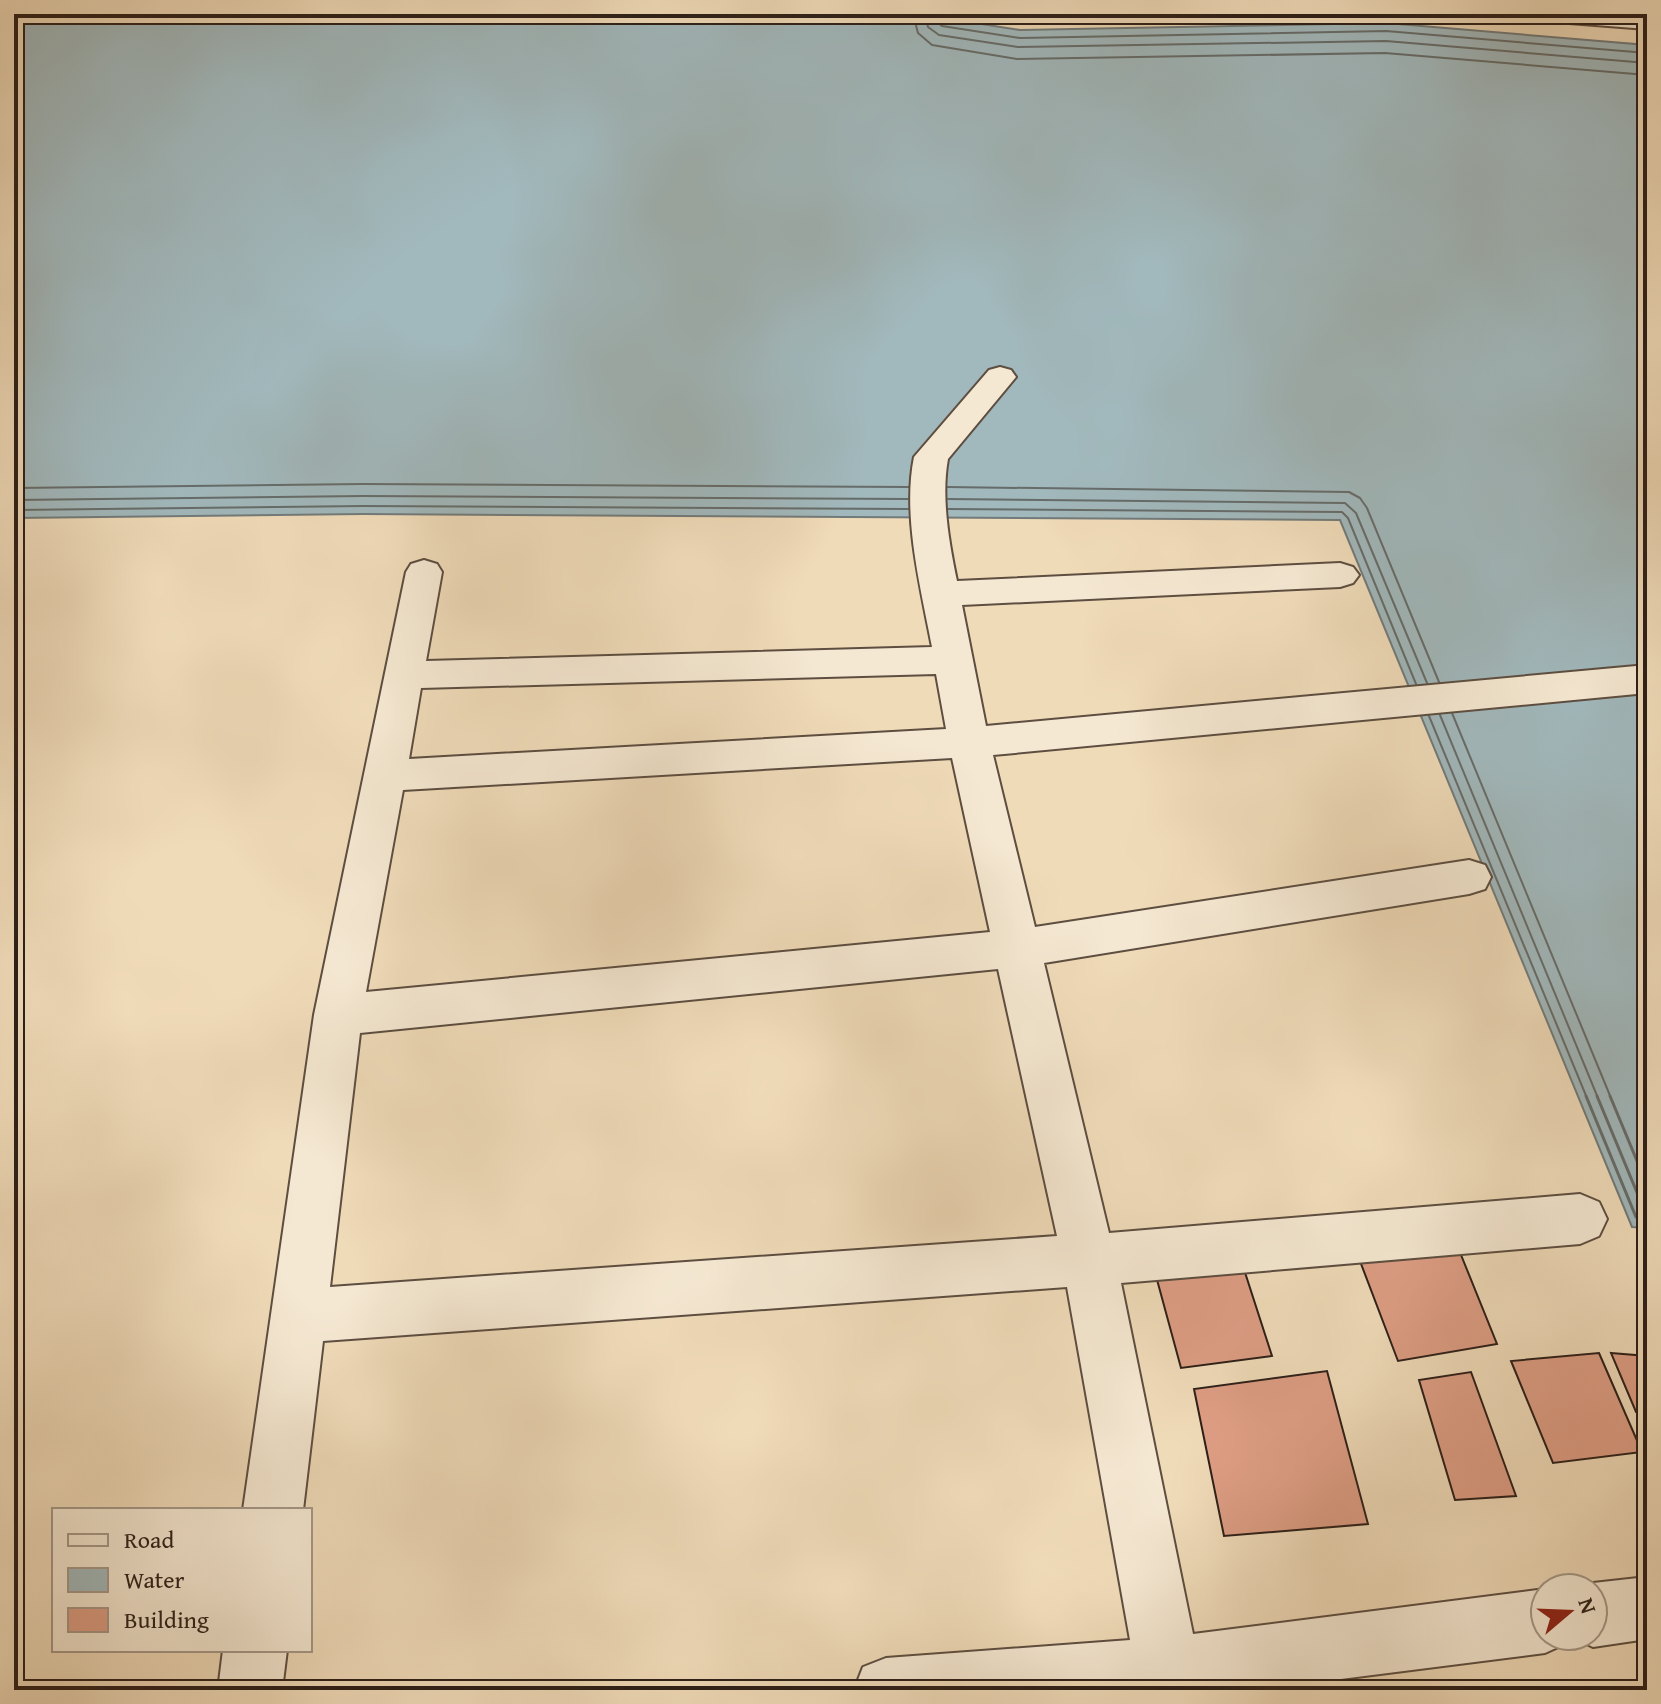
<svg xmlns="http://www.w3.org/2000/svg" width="1661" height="1704" font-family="'Gentium Book Plus',serif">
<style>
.water{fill:#a1b8bc;stroke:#727b7b;stroke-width:2}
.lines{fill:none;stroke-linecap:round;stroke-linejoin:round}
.shore-far1{stroke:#666c6a;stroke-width:2}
.shore{stroke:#666c6a;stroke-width:3}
.building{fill:#de9e85;stroke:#2c1f19;stroke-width:2}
.minor-casing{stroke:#5d4e41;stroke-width:4}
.minor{fill:#f5e8d2;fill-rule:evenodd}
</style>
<rect width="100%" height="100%" fill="#f0dbb9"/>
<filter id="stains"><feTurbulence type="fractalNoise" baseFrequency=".0025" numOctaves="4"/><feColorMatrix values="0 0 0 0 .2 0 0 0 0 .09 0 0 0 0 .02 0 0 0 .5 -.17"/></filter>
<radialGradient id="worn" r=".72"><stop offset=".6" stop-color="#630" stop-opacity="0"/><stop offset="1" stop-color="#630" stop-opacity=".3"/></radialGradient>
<path class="water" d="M14,14H918L1020,30L1386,23L1647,45V1228L1632,1227L1340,520L363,514L14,518Z"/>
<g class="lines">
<path class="shore-far1" d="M913,14L918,33L932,45L1017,59L1385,53L1647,75
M925,14L928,27L939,35L1018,47L1386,41L1647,63
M935,14L936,21L942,26L1020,38L1386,31L1647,53
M947,487L1349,492L1360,498L1367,508L1439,682
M14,488L363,484L909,487
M948,499L1345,503L1356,513L1427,683
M14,500L363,496L908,499
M948,509L1342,512L1348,518L1416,684
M14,510L363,506L908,509
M1452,713L1611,1098
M1440,715L1598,1098
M1429,716L1587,1098"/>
<path class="shore" d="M1586,1096L1636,1217L1647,1220
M1597,1096L1643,1207L1647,1210
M1610,1096L1647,1185"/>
</g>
<path class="building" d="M1455,1240L1497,1344L1398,1361L1355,1248Z
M1240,1257L1272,1356L1181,1368L1153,1265Z
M1599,1353L1642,1452L1553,1463L1511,1361Z
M1611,1353L1647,1356V1411L1636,1412Z
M1327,1371L1368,1524L1224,1536L1194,1389Z
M1471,1372L1516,1496L1455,1500L1419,1380Z"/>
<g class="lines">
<g class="minor-casing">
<path id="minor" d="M1531,14L1647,15V29L1543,21L1535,19Z
M1000,367L1011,370L1016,377L948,459C941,497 949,543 957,581L1340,563L1353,567L1359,575L1353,583L1340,587L962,605L986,726L1647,665V693L993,755L1035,927L1469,860L1485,865L1491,877L1485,889L1469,894L1044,963L1109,1233L1580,1194L1599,1202L1607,1219L1599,1236L1580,1244L1121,1283L1193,1634L1545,1589V1636H1593V1588H1582L1593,1583L1647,1577V1639L1593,1647L1570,1636L1567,1643L1545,1653L1255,1690H854L863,1667L886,1658L1130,1640L1067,1287L323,1341L303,1510H243L314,1015L406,572L411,564L424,560L437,564L442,572L426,661L932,647C921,589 902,516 914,457L989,370ZM936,674L946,729L409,759L421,688ZM952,758L990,932L366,992L403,790ZM998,969L1057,1236L330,1287L360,1033Z
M223,1650H287L282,1690H218Z"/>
</g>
<use href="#minor" class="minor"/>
</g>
<rect width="1661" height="1704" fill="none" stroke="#f0dbb9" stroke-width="48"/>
<rect x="16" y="16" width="1629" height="1672" fill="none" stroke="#2c1f19" stroke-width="4"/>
<rect x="24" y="24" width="1613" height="1656" fill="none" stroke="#2c1f19" stroke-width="2"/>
<rect x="52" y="1508" width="260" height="144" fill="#f5e8d2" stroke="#a59888" stroke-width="2"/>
<rect x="68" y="1534" width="40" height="12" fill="#f5e8d2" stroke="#a59888" stroke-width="2"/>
<text x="124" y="1548" font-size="24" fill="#2c1f19">Road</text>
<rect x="68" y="1568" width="40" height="24" fill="#a1b8bc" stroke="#a59888" stroke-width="2"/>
<text x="124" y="1588" font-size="24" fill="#2c1f19">Water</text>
<rect x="68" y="1608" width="40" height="24" fill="#de9e85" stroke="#a59888" stroke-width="2"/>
<text x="124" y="1628" font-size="24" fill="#2c1f19">Building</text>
<g transform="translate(1569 1612) rotate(71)"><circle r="38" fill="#f5e8d2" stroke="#a59888" stroke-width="2"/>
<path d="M0-6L14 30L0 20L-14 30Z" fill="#8f2418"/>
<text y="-12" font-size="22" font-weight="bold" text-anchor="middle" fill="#2c1f19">N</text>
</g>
<rect width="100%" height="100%" filter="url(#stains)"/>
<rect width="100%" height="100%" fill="url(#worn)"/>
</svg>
